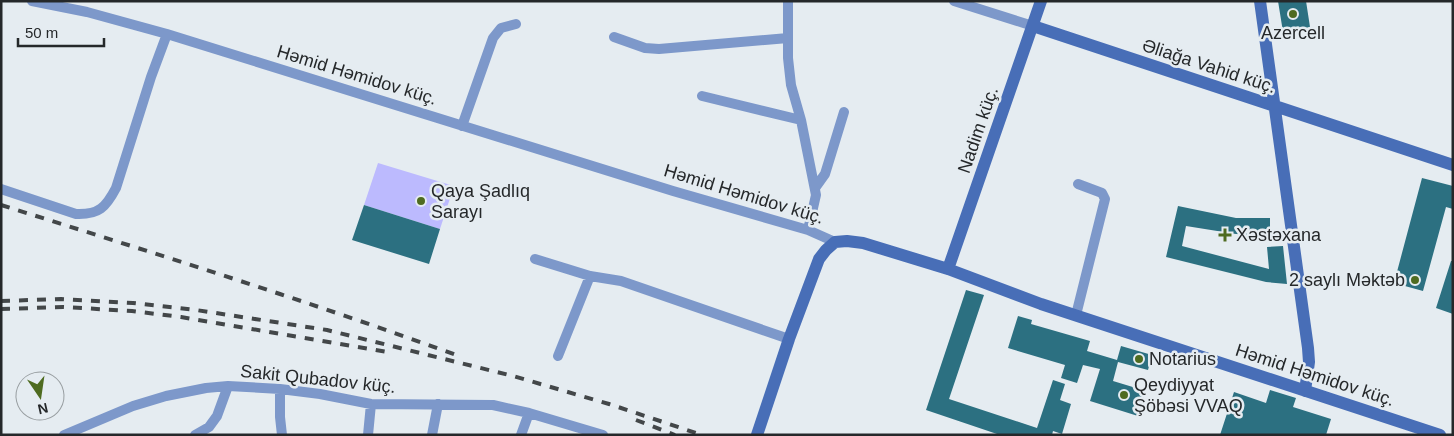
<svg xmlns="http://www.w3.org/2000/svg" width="1454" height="436" font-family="Arial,sans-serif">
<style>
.green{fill:#bcbafe}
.building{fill:#2c7081}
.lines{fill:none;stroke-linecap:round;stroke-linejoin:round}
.street{stroke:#7d98ca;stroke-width:10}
.secondary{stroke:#486eb7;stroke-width:12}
.rail{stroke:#434749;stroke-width:4;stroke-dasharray:9 9;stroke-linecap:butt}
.poi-dot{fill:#4e6b20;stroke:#e5ecf1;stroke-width:2}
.labels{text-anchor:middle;stroke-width:5;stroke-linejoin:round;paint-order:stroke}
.poi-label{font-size:18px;fill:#25282a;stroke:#e5ecf1;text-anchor:start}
.street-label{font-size:18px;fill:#25282a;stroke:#e5ecf1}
</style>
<rect width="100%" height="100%" fill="#e5ecf1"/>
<path class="green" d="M378,163L454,186L440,229L364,205Z"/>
<path class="building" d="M1278,1H1306L1310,27L1283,32Z
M1422,178L1453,186V209L1446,207L1423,291L1394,283Z
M364,205L440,229L429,264L352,240Z
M1178,206L1236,218H1270V236L1236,234L1186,226L1182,246L1269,269L1267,247L1283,246L1287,284L1266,282L1166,257Z
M1451,261H1453V314L1436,308Z
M966,290L984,295L949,399L1037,428L1053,380L1065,384L1060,400L1071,404L1062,434L1053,431L1052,435H1000L926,410Z
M1018,316L1032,320L1031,324L1090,341L1087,351L1117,360L1121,346L1152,355L1148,370L1118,362L1113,381L1146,391L1138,416L1090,401L1100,369L1083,365L1077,383L1061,378L1065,365L1008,348Z
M1270,390L1296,398L1293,407L1331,419L1326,435H1220L1234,392L1266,403Z"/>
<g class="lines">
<path class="street" d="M32,1L87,12L167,34L673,191L808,230L835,242
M788,1V58L791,85L801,120L816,195L808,230
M954,1L1033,26
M614,37L645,48L659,49L788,38
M702,96L801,120
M462,126L493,38L501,28L516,24
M815,188L825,174L844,112
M1,189L76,214C99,215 106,207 116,188L151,77L167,34
M535,259L590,276L621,281L789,339
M1076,315L1105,199L1102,193L1078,184
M558,356L590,276
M280,389V417L282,435
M64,435L133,406L166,396L206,388L228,386L280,389L320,394L371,404L493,405L529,413L603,435
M195,435L209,427L217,416L228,386
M368,435L371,404
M432,435L438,404
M521,435L529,413"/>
<path class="secondary" d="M1260,1L1308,348L1309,362L1305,391
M1033,26L1453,165
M948,269L1041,1
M757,435L789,339L819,259L826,250L835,242L847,241L863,243L948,269L1041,304L1440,435"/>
<path class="rail" d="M1,205C154,253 308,301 459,356
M1,301L61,299L133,303L196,310L327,330L513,376L609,404L702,435
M1,309L63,307L132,311L181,317L388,352
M636,420L675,435"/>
</g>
<g class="poi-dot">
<circle cx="1293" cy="14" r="5"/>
<circle cx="421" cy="201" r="5"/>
<path d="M1222.5 227.5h5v5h5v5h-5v5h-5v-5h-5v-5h5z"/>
<circle cx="1415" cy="280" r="5"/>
<circle cx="1139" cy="359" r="5"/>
<circle cx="1124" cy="395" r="5"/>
</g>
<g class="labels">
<g class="poi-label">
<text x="1293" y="39" text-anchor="middle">Azercell</text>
<text x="431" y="197">Qaya Şadlıq<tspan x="431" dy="21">Sarayı</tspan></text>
<text x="1236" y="241">Xəstəxana</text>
<text x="1405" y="286" text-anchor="end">2 saylı Məktəb</text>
<text x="1149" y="365">Notarius</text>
<text x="1134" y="391">Qeydiyyat<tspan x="1134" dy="21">Şöbəsi VVAQ</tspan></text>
</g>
<g class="street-label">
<text transform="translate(1209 66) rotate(18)" y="6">Əliağa Vahid küç.</text>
<text transform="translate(357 75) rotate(17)" y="6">Həmid Həmidov küç.</text>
<text transform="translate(978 130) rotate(-71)" y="6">Nadim küç.</text>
<text transform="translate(744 194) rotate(17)" y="6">Həmid Həmidov küç.</text>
<text transform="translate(1315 375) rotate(18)" y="6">Həmid Həmidov küç.</text>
<text transform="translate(318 379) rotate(6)" y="6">Sakit Qubadov küç.</text>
</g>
</g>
<rect width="1454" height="436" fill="none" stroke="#25282a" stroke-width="5"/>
<g transform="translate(40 396) rotate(167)"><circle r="24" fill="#e5ecf1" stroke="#989ea1"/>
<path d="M0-4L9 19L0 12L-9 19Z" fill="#4e6b20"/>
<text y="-8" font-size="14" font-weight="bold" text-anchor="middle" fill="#25282a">N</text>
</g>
<path d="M18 38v8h86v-8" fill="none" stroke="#25282a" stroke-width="2.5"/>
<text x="25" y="38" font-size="15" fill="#25282a" stroke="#e5ecf1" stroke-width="4" paint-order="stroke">50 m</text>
</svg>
